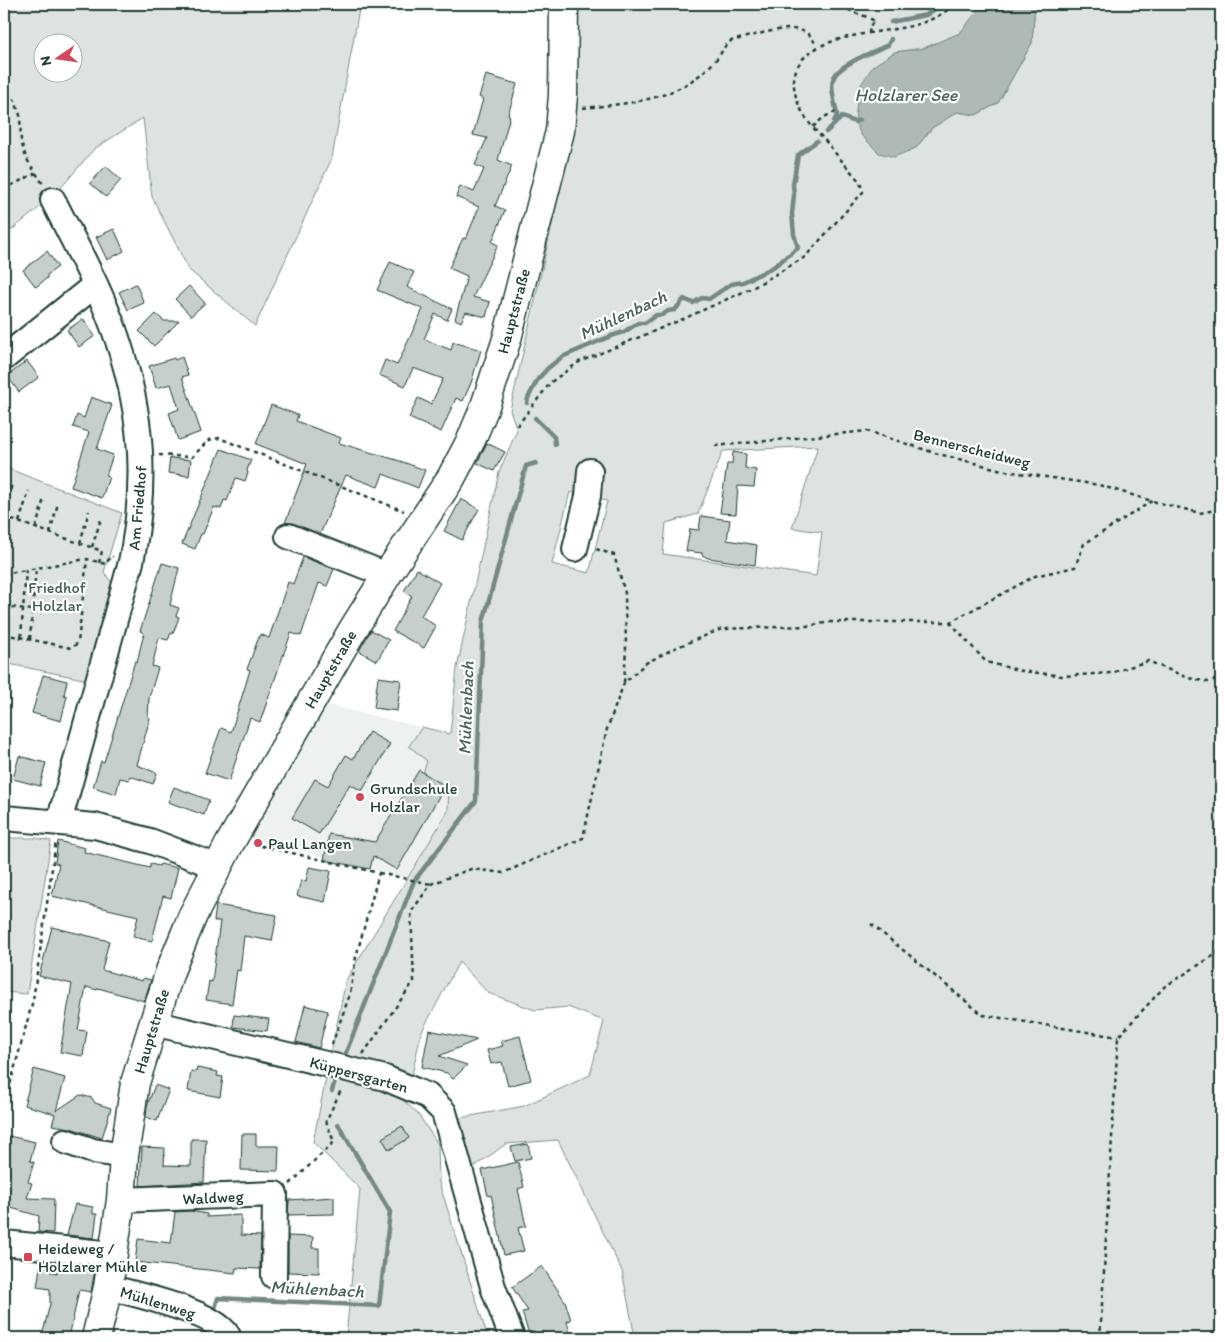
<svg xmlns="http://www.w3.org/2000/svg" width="1225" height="1342" font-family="Itim,sans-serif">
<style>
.built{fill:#eef1f0}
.green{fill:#dee3e2;stroke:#7e908b;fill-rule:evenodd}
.water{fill:#afbab7;stroke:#758883}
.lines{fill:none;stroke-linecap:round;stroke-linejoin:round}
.stream{stroke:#758883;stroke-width:4.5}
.building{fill:#c7cfcc;stroke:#1f3d34}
.minor-casing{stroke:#1f3d34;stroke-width:28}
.major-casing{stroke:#1f3d34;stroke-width:31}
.path{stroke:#1f3d34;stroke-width:2.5;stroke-dasharray:4 4;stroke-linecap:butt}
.minor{stroke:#fff;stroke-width:24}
.major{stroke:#fff;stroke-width:28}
.poi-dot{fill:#d1495b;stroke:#fff;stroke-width:2}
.labels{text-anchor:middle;stroke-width:4.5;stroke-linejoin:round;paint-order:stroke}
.street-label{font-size:16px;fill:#1f3d34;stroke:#fff}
.park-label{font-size:16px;fill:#455e57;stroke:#fff}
.poi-label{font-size:16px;fill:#1f3d34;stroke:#fff;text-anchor:start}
.water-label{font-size:18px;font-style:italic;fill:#4a625b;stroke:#fff}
</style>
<rect width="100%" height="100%" fill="#fff"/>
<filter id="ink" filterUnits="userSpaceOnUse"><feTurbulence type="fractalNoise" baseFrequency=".02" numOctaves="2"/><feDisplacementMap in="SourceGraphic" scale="10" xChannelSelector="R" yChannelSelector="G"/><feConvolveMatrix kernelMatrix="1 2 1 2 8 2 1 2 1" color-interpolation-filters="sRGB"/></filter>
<g filter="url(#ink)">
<path class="built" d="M319,703L450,734L448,811L406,878L250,838Z"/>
<path class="green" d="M4,4H360L332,158L255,326L189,270L152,197L143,118L94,149L54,196L4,236ZM42,42H72V72H42Z
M578,4H983L960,33L924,48L895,52L873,66L916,148L932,128L957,112L976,115L998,103L1032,43L1035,4H1221V1338H635L622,1271L558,1140L506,1144L467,1172L455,1119L524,1106L590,1075L604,1021L568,1007L535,1010L488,993L459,962L421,1033L412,1075L330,1058L346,980L448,811L449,784L445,786L423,773L427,761L409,746L422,727L450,734L457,668L499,472L517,430L510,410L574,128ZM818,446L792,528L822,532L816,576L663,554L666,523L698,514L723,451ZM570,492L607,501L589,573L552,564Z
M4,467L122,513L104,572L115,587L88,680L4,663Z
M4,838H36L51,841L27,994L5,992L4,986Z
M327,1073L390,1088L418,1114L438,1144L439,1182L488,1338H346L360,1189L313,1142Z"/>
<path class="water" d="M983,4H1035L1032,43L998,103L976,115L957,112L932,128L916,148L894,157L879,153L861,135L855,122L858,89L873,66L895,52L924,48L960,33Z"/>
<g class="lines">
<path class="stream" d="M891,22L926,15L943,4
M834,121L837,116C836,105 829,87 834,77C840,64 875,51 888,45L891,39
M826,132L842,117L855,122L860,120
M527,403L528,398L538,379L548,368L562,357L611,336L624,332L638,323H645L656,315H662L668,311L675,310L684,299L693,303L702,298L709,299L731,284L743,282L772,268L798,248L794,234L792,214L794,195L793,184L798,155L817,141
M535,418L554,437L555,444
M345,1055L414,881L476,801L483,622L526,466L536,463
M332,1091L336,1077
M213,1315L218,1298L379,1306L390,1212L338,1124"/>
</g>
<path class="building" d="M486,75L517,84L508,115L510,116L498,160L512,166L495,206L505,210L492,242L498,245L473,297L490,302L486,317L466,312L461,322L455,319L467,276L449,268L463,238L466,239L479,207L456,197L460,186L474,192L484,169L475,165L487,138L473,135L483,99L479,97Z
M106,166L121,180L106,197L90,183Z
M114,229L124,251L107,260L96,237Z
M47,251L58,267L47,275V278L36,287L23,270Z
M390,262L414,272L407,287L452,309L447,320L435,314L424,339L451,350L453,342L481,350L471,383L463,401L456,398L441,432L409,418L418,398L431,404L443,379L413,368L405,386L379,375L385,360L397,365L423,309L377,290Z
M136,284L144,303L128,310L119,292Z
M189,286L205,303L191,316L175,299Z
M156,314L164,321H179L154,346L139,331Z
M83,319L95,336L79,347L67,330Z
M182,357L188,375L182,377L201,432L178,440L169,413L179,409L171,384L156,388L149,366L174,358L175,360Z
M27,361L39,377L19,392L7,376Z
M91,397L112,405L97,449L113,455L106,476L109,477L102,498L71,487L89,432L73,427L77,415L84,418Z
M271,405L298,415L296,421L341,438L339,443L400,461L425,470L418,488L383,474L378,487L346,475L320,534L293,523H285L307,464L256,444Z
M487,443L505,452L494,471L477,463Z
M221,449L251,460L247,470L248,473L245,481L236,478L227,501L224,500L221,509L214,507L203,534H201L195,549L182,544Z
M733,452L746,454L745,468L756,470L754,487L738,486L736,514L720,513L727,464H732Z
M170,458L191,460L189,476L168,473Z
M461,499L479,509L462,540L444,531Z
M701,516L730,520L727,540L757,545L755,565L708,558L702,555V553L686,551L690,529L699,530Z
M303,557L334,569L327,586L319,583L301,636L291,633L260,722L250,718L229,781L205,773L221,728L231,732L250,670L247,669L260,634L269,638L288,582L293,584Z
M162,563L179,568L170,605L179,608L176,616L179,617L173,634L171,633L168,640L159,638L152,666L158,668L149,698L148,717L150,718L137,765L157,773L153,784L130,776L129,780L120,778L116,794L93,787L101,761L104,762L135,661L137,662L144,633L140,631Z
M417,569L440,583L421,616L436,626L424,648L393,631L412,596L404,591Z
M371,630L389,640L377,661L359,651Z
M43,675L67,681L64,695L67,696L61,721L32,713Z
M378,677L401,680L397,711L374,708Z
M369,732L390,744L362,791L350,784L319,834L292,818L315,779L328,786L346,755L353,759Z
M19,756L46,763L40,786L13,779Z
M419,770L445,786L397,870L373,856L370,869L324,860L329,834L375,842Z
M174,787L209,800L204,815L168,802Z
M58,841L85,848L84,852L150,868V864L159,866L160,864L178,868L171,898L163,896L152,941L133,937L138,916L52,896L59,864L55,863Z
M309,867L331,871L325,902L297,896L301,880L306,881Z
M216,905L277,915L272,941L244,936L240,971L237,970L232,1004L206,1000L209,981L212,982L220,921H214Z
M52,927L109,941L102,970L142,981L143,978L151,980L144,1001L98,988L97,990L86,987L78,1030L87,1031L83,1056L60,1052L72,984L39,976Z
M305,1005L328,1011L319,1048L296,1042Z
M234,1015L269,1019L267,1031L233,1027Z
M429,1030L477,1040L439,1056L467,1065L453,1079L447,1073L422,1067Z
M520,1036L531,1080L508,1086L502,1062L491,1064L487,1050L503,1046L501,1041Z
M197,1068L218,1072L217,1076L223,1077L220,1097L188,1091L191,1071L196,1072Z
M34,1069L65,1078L56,1111L80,1095L92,1098L95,1103L111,1108L102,1138L70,1128L52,1125L55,1114L24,1105Z
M155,1085L169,1090L157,1121L146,1117L147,1106Z
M402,1126L409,1138L389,1150L382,1138Z
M242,1134H256V1146H279L278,1171L241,1170Z
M9,1136L35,1142L30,1161L34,1162L28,1182L32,1183L27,1198L54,1199L53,1233L38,1232L39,1216L4,1206V1154Z
M191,1139H206L204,1182L140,1186L142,1147L165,1148L164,1165L191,1166Z
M528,1144L531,1158L515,1161L511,1147Z
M518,1162L524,1187L518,1189L526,1226L518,1228L524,1251L504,1255L491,1195L488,1196L482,1170Z
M334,1197V1214L288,1215L289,1200Z
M75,1204L93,1207V1214H97L94,1238L67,1235Z
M191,1211L207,1214V1217L241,1215V1235L261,1236L260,1269L236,1268L235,1273L135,1262L138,1239L171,1243L175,1212Z
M288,1236L313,1237L312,1248H319V1273L288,1272Z
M41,1261L52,1262L51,1272L57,1273L59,1266L95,1269L91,1292L79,1290L69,1338H51L42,1336L50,1304V1289L37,1287Z
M542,1266L565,1301L571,1320L567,1321L571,1338H530L522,1312L528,1311L512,1287Z"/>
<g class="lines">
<g class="minor-casing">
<path id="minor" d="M53,200C76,246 102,292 118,341C143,417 147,484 131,562L59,822
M4,358L95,285
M288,536L387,575
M575,549L588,496L590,471
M4,818L95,826L150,841L218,867
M153,1023L385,1078L428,1096L444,1112L493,1287L512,1338
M65,1141L93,1151L124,1156
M121,1200L275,1194L274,1276
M4,1243L113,1254
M108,1287C136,1295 219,1312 229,1338"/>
</g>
<g class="major-casing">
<path id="major" d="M96,1338L108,1287L113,1254L121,1200L124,1156L135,1083L170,971L193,915L230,843L352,631L387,575L451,478L471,440L484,409L507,339L560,131L563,95L564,4"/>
</g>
<path class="path" d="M842,4L852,12L867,17L875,21L870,26L869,33
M4,85L15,101L20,115L21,141L26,158L43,184
M583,108C621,104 662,102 694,79C702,74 713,64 719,56C723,50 724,46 731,41C749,37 789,23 805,32C812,36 814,41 817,48
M813,127L824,117L835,112
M4,189L36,173
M517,426L551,382L579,362L681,320L754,287L805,257L863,192L860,182C847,167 835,153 823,138C817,132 810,125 806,118C798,106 793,92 794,79C799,31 885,35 918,24C930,21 946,13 954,4
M715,446L867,431L935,453L1006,471L1099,485L1152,501L1200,513L1221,509
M159,455L192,457L209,440L219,438L404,511
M4,513L12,484
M4,517L102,551L99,563
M19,522L29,491
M36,528L44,498
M50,533L58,503
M80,543L89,511
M92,547L101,519
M596,549L614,555L625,593L626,648L624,683
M4,574L26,570
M4,606L32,610
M950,622L986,662L1022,671L1062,676L1111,673L1148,661L1188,678L1208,682L1221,678
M4,634L71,648L78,643L87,559L106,564L111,556L113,557
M21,637L26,570L86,559
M30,639L36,568
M253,844L379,873L356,957L350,994L331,1047
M379,873L431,884
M871,924L983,1015L1118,1037
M363,1054L414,981L411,912L431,884L471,869L503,873L583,838L607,729L624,683L646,663L677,647L722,629L807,626L831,622H950L1035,576L1075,567L1084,544L1152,501
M4,1107L33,1000L56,841
M290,1184L334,1142L326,1121L342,1088
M1100,1338L1118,1037L1164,987L1221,951"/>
<use href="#minor" class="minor"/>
<use href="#major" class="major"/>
</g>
</g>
<g class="poi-dot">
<circle cx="360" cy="797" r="5"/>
<circle cx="258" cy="843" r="5"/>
<rect x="23" y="1252" width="10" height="10" rx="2.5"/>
</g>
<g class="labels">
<g class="street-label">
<text transform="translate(513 311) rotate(-75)" y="6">Hauptstraße</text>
<text transform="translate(972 448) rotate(14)" y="6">Bennerscheidweg</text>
<text transform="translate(137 508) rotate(-85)" y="6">Am Friedhof</text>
<text transform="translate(330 669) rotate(-60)" y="6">Hauptstraße</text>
<text transform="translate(151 1031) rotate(-73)" y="6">Hauptstraße</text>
<text transform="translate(359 1074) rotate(15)" y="6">Küppersgarten</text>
<text transform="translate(213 1197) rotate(-3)" y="6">Waldweg</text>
<text transform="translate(158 1302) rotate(17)" y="6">Mühlenweg</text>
</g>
<g class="park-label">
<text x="57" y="593">Friedhof<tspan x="57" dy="18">Holzlar</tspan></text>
</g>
<g class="poi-label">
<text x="370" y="794">Grundschule<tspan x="370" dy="18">Holzlar</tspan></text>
<text x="268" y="849">Paul Langen</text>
<text x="38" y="1254">Heideweg /<tspan x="38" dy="18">Holzlarer Mühle</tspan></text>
</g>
<g class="water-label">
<text x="906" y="101">Holzlarer See</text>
<text transform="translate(623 315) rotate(-25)" y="6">Mühlenbach</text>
<text transform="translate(466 708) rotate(-88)" y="6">Mühlenbach</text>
<text transform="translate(317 1289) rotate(3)" y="6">Mühlenbach</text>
</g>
</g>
<rect width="1225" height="1342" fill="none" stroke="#fff" stroke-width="20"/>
<rect x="10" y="10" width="1205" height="1322" fill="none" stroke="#1f3d34" stroke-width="2" filter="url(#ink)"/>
<g transform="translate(58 58) rotate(257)"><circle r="24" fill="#ffffff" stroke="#a5b1ae"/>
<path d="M0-4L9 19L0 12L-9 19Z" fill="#d1495b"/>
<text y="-8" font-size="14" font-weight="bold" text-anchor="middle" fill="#1f3d34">N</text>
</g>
</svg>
